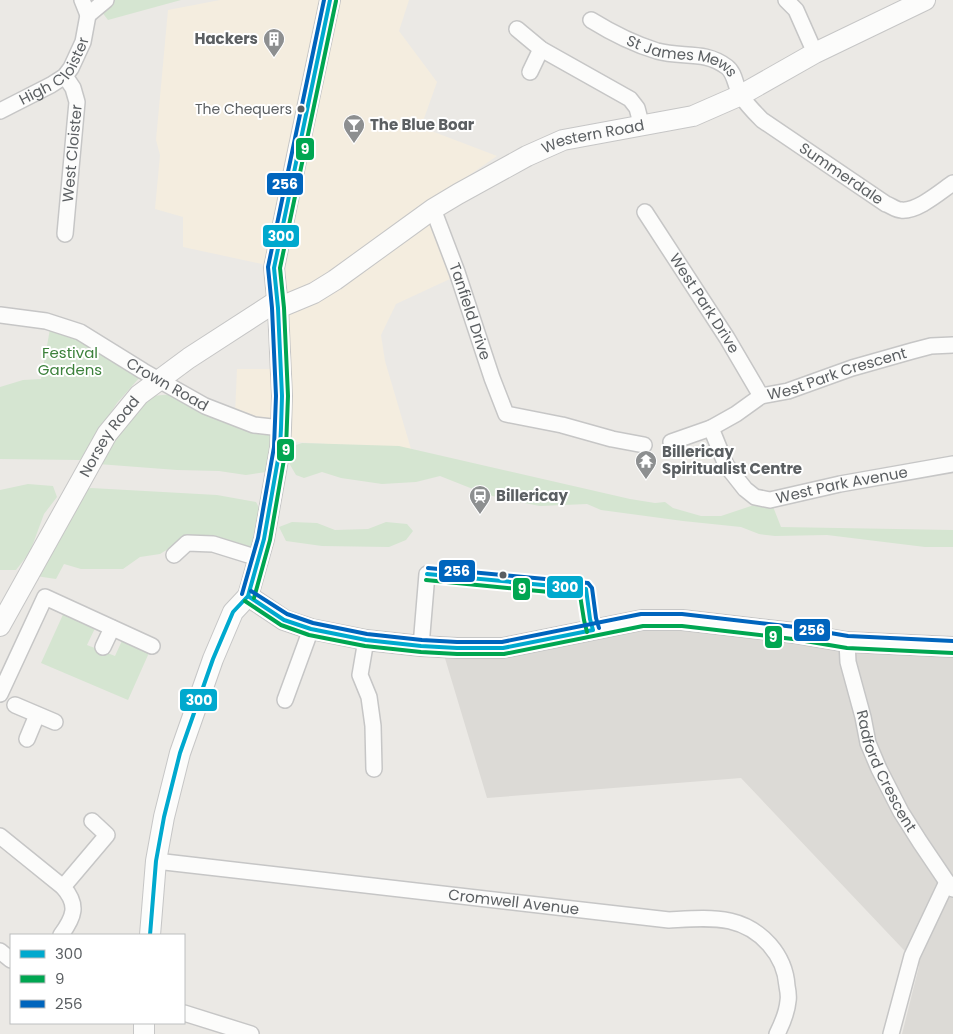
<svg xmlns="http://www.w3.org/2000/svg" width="953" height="1034" font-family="Poppins,sans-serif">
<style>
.commercial{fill:#f4eddf}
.industrial{fill:#dcdad6}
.green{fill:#d5e5d1}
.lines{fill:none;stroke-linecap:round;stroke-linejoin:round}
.street-casing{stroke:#c6c6c6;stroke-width:18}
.secondary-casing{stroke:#c6c6c6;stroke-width:22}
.street{stroke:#fcfcfb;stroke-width:15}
.secondary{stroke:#fcfcfb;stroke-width:20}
.bus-1-casing{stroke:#fff;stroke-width:8}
.bus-2-casing{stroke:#fff;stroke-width:8}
.bus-3-casing{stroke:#fff;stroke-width:8}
.bus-1{stroke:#00a9ce;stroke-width:4}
.bus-2{stroke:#00a651;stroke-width:4}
.bus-3{stroke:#0065bd;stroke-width:4}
.bus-dot{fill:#5b5f62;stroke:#fff;stroke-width:2}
.labels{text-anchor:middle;stroke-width:4;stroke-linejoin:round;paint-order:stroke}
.bus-label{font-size:14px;fill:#5b5f62;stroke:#fff;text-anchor:end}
.poi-label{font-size:15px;font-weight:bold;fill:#5b5f62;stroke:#fff;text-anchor:start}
.street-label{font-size:15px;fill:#5b5f62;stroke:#fff}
.park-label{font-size:15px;fill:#3c813b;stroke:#fff}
.line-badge{stroke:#fff;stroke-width:2}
.badge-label{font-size:14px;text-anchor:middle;font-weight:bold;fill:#fff}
</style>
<rect width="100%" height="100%" fill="#ebe9e5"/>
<path class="commercial" d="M220,0H409L399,31L437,82L421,127L497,156L426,205L452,278L396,304L381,335L385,361L411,449L294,442L235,415L237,369H288L277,301L262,264L183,247V217L155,209L160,155L156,140L168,10Z"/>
<path class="industrial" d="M666,628L953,647V1034H902L919,966L741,778L487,798L444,655L569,635Z"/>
<path class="green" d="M82,0H181L108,20L98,7Z
M50,329L72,334L140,377L117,403L80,460L0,459V387L23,380L41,379Z
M174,394L278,435L266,472L246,475L219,471L177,470L98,464L141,397Z
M302,443L399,446L630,499L655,503L665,502L673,508L701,516H721L754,505L772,504L781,527L953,530V547H925L827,535L775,536L759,534L741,527L683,521L601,510L587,504L540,506L519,502L488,495L440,476L416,482L382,484L341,478L322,472L304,478L296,475L286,458L290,447Z
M28,484L53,486L57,497L44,514L30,552L16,570H0V490Z
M91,488L217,495L256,502L263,515V527L254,536L250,556L173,546L160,554L140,557L123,569H81L64,564L56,579L36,576L82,490Z
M292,522L317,523L335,530L368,529L386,522L407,524L413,531L406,540L389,547L322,546L286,541L279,527Z
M66,608L98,622L87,645L115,656L125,634L152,646L128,700L41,663Z"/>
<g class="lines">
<g class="street-casing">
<g id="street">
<path d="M82,0L88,15"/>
<path d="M786,0L796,10L815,53"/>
<path d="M88,15L106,0"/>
<path id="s1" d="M591,20C612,33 634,44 657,51C682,58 705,50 727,67C735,73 735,85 740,94C746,104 754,112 762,120L886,204C890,205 896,210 901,210C917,212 940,192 953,183"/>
<path d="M517,29L541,49L630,99L637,108L642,127"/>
<path d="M530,72L541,49"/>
<path id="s2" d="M0,111L51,85L65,76L71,68L83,42L88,15"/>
<path id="s3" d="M433,209L457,272L492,378L506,414L562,425L612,439L644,445"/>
<path id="s4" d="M645,212L727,338L761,396"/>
<path id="s5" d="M65,234L77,102L73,88L65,76"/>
<path id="s6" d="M0,315L46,321L80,332L143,371L205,406L254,425L281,428"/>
<path id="s7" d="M711,428L726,465L745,489L755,497L770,500L840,484L953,464"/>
<path id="s8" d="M671,442L711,428L736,414L761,396L788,391L852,368L912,351L931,346L953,345"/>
<path d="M174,555L187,543L213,544L258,558"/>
<path d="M366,640L360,675L369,697L373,726L374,769"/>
<path id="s9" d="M847,642L848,662L863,717L868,743L879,769L901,812L920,842L947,882L953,889"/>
<path d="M421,646L427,574L586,589L590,619L593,630"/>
<path d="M103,647L112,628"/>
<path d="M0,694L45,597L152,646"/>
<path d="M285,700L311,629"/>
<path d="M15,705L55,722"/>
<path d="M27,739L37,715"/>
<path d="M0,836L63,887C79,905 74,917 61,935"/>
<path id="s10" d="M156,861L669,920C689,919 710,917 730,921C761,928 785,955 787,986C788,991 789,996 788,1001C787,1013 782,1024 777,1034"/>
<path d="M63,887L107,835L92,821"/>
<path d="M0,951L11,960"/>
<path d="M184,1013L251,1034"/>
<path d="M891,1034L912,956L947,882"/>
</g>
</g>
<g class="secondary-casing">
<g id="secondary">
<path id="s11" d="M278,308L314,293L335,280L433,209L458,194L527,156L563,140L693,116L741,95L815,53L925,0"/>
<path d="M248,596L284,620L311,629L366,640L421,646L457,648H503L642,620H682L794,633L847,642L953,647"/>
<path id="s12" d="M0,626L107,434L139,395L189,358L277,301"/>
<path d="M150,935L156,861L164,817L180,753L213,659L233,612L248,596L264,539L280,448L281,428L282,396L278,308L274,268L297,156L330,0"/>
<path d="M144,1034V1023"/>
</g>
</g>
<use href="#street" class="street"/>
<use href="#secondary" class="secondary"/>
<g class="bus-1-casing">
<path id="bus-1" d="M427,574L586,589L590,619L593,630
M248,596L284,620L311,629L366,640L421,646L457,648H503L593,630
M150,935L156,861L164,817L180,753L213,659L233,612L248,596L264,539L280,448L281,428L282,396L278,308L274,268L330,0"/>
</g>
<g class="bus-2-casing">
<path id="bus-2" d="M426,580L580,595L584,620L587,632
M254,598L270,540L286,448L288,396L284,308L280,268L336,1
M245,601L281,625L309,635L365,646L421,652L457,654H504L643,626H682L793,639L847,648L953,653"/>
</g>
<g class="bus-3-casing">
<path id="bus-3" d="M428,568L588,583L592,588L596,618L599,628
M251,591L287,614L313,623L367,634L422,640L457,642H502L641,614H682L795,627L848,636L953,641
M242,594L258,538L274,447L276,396L272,308L268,267L324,0"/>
</g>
<use href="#bus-1" class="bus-1"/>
<use href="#bus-2" class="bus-2"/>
<use href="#bus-3" class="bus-3"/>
</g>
<defs>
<g id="building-pin" transform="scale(1.125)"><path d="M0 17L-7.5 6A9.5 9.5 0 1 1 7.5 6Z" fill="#8d8f90" stroke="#fff"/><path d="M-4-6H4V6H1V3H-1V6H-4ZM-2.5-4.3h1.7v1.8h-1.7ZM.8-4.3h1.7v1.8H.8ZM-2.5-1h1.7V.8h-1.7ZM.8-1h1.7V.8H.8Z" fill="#fff"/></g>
<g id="bar-pin" transform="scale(1.125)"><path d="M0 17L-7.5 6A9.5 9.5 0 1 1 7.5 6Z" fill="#8d8f90" stroke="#fff"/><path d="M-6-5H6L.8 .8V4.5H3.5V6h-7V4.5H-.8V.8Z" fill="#fff"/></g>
<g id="temple-pin" transform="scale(1.125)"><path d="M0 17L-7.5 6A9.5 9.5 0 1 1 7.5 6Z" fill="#8d8f90" stroke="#fff"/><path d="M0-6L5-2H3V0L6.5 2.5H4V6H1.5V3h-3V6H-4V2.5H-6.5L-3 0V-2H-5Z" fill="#fff"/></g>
<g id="station-pin" transform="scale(1.125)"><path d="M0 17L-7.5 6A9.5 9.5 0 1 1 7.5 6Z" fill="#8d8f90" stroke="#fff"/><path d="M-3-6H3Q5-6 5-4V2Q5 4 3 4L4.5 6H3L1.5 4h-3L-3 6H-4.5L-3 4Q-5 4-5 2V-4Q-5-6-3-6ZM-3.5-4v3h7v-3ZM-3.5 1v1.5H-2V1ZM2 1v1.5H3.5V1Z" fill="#fff"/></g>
</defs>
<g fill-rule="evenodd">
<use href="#building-pin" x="274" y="39"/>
<use href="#bar-pin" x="354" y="125"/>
<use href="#temple-pin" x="646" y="461"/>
<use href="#station-pin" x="480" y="496"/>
</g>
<g class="bus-dot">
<circle cx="301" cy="109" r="4.5"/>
<circle cx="503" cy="575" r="4.5"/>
</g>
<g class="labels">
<g class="bus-label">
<text x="292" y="114">The Chequers</text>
</g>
<g class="poi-label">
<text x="258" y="44" text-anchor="end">Hackers</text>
<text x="370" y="130">The Blue Boar</text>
<text x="662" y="457">Billericay<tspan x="662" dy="17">Spiritualist Centre</tspan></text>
<text x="496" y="501">Billericay</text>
</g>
<g class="street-label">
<text dy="5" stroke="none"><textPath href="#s1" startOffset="99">St James Mews</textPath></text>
<text dy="5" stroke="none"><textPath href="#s2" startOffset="70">High Cloister</textPath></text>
<text dy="5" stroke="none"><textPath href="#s11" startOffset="362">Western Road</textPath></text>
<text dy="5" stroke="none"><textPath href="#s5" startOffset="81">West Cloister</textPath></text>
<text dy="5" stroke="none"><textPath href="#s1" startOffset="306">Summerdale</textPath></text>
<text dy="5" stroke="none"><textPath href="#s4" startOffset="109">West Park Drive</textPath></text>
<text dy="5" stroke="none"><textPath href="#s3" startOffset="109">Tanfield Drive</textPath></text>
<text dy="5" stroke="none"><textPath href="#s8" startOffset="181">West Park Crescent</textPath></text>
<text dy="5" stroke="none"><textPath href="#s6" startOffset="184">Crown Road</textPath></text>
<text dy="5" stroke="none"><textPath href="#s12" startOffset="219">Norsey Road</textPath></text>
<text dy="5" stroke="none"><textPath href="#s7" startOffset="172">West Park Avenue</textPath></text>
<text dy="5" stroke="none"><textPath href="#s9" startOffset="136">Radford Crescent</textPath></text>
<text dy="5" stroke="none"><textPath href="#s10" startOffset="360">Cromwell Avenue</textPath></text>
</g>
<g class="park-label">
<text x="70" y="358">Festival<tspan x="70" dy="17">Gardens</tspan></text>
</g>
</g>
<g class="line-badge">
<rect x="295" y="137" width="20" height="24" rx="5" fill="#00a651"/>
<rect x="266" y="172" width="38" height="24" rx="5" fill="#0065bd"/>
<rect x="262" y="224" width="38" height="24" rx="5" fill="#00a9ce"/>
<rect x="276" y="438" width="19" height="24" rx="5" fill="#00a651"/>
<rect x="438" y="559" width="38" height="24" rx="5" fill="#0065bd"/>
<rect x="546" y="575" width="38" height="24" rx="5" fill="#00a9ce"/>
<rect x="512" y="577" width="19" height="24" rx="5" fill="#00a651"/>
<rect x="793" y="618" width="38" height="24" rx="5" fill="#0065bd"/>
<rect x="764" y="625" width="19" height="24" rx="5" fill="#00a651"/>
<rect x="179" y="688" width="39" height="24" rx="5" fill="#00a9ce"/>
</g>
<g class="badge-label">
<text x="305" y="154">9</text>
<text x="285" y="189">256</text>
<text x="281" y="241">300</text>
<text x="286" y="455">9</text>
<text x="457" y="576">256</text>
<text x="565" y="592">300</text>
<text x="522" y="594">9</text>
<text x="812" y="635">256</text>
<text x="773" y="642">9</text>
<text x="199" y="705">300</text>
</g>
<rect x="10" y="934" width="175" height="90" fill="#ffffff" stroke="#bdbfc0"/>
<rect x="20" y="950" width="25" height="8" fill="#00a9ce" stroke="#bdbfc0"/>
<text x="55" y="959" font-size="15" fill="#5b5f62">300</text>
<rect x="20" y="975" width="25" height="8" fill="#00a651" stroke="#bdbfc0"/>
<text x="55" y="984" font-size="15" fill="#5b5f62">9</text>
<rect x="20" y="1000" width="25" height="8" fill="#0065bd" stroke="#bdbfc0"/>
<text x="55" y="1009" font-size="15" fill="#5b5f62">256</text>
</svg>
